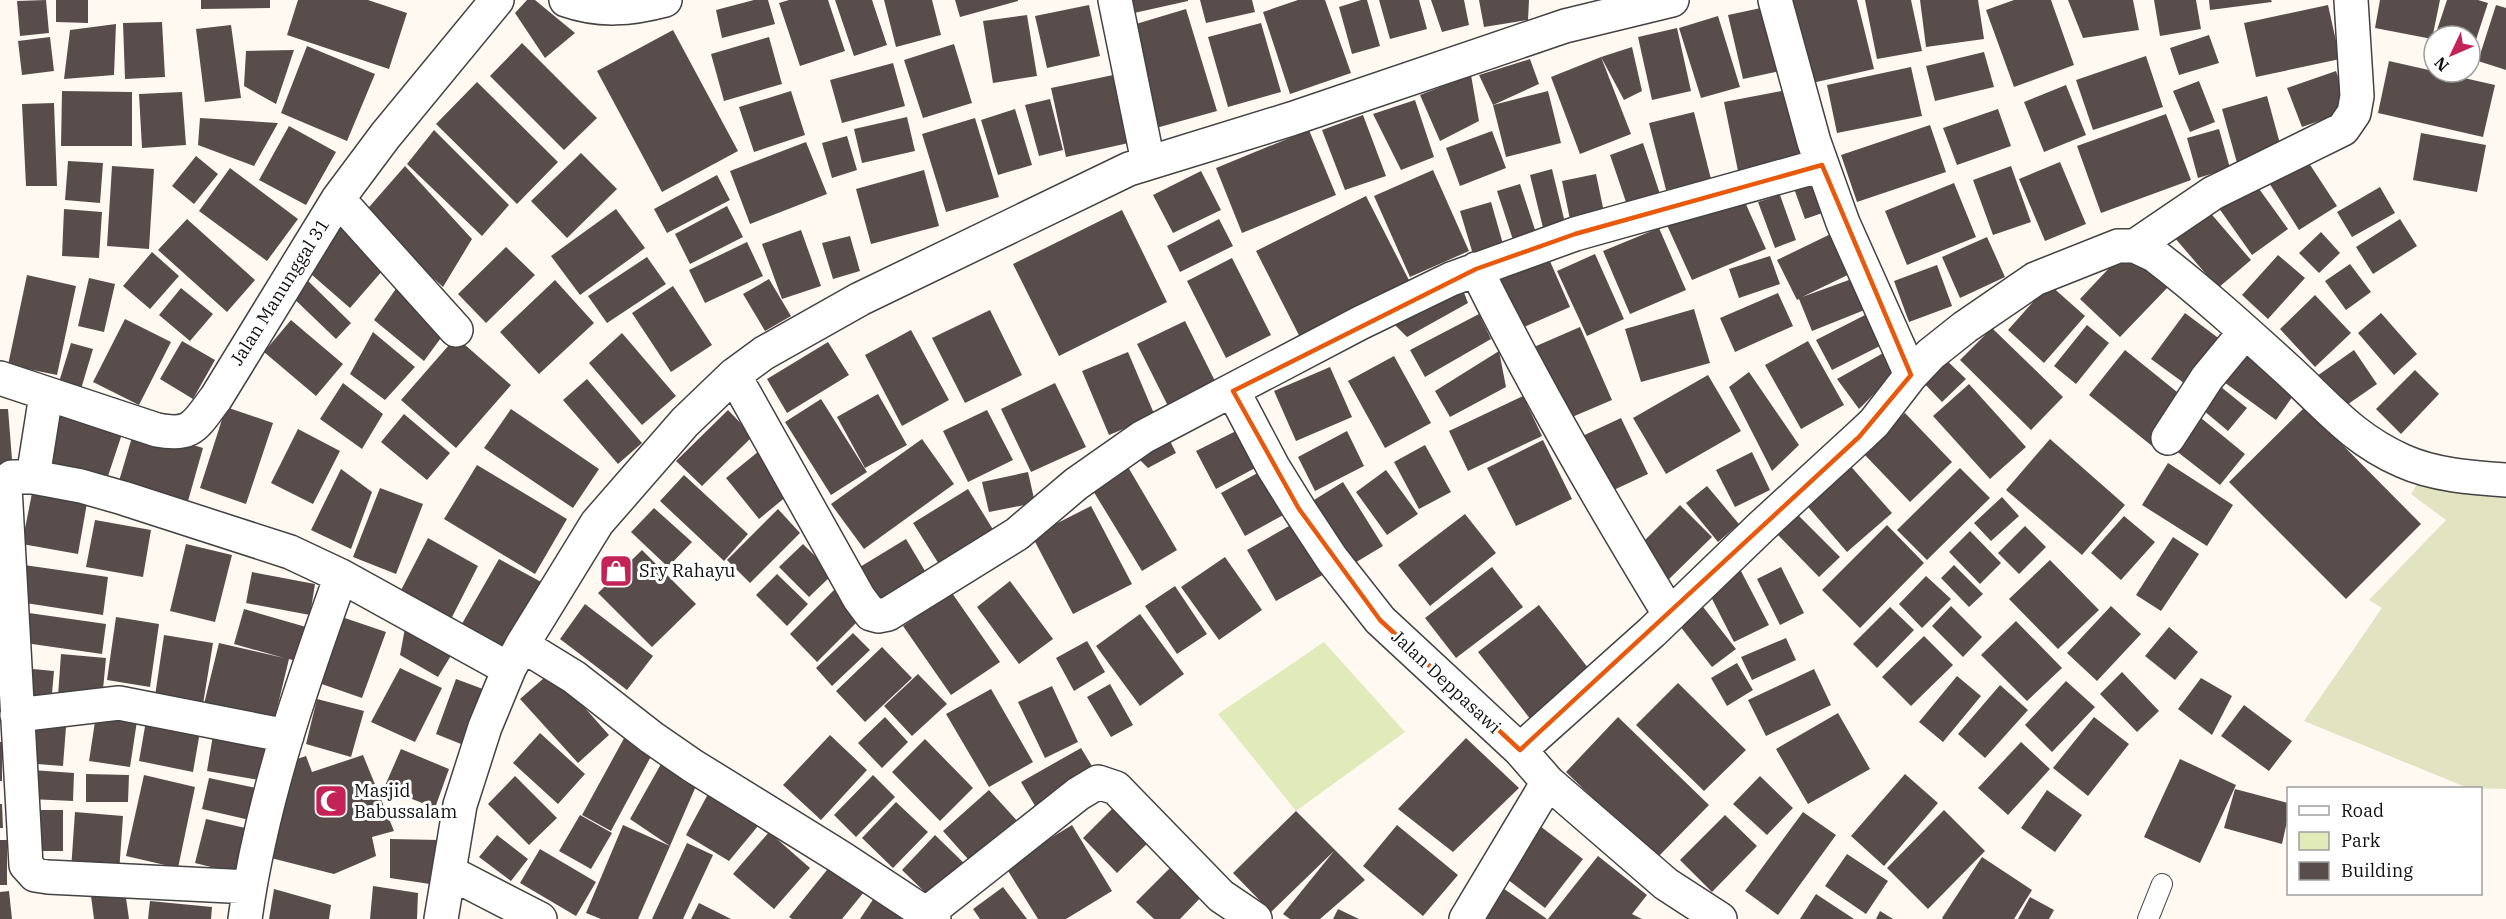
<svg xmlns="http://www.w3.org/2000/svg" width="2506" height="919" font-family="'IBM Plex Serif',serif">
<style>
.green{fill:#e1ebba}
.cemetery{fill:#e1e3c1}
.building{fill:#594d4b}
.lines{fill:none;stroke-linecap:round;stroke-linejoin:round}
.lane-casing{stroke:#434343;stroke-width:22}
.street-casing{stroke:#434343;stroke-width:36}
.lane{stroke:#fff;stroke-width:20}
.street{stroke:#fff;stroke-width:33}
.marked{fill:none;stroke:#e8590c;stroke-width:4.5;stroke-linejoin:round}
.labels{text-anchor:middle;stroke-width:6;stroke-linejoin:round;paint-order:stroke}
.street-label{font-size:18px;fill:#101010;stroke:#fff}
.poi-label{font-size:18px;fill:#101010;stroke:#fff;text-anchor:start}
</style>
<rect width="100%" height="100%" fill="#fff9f2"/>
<path class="green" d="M1324,642L1405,732L1296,811L1218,714Z"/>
<path class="cemetery" d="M2425,471L2506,488V789L2468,788L2304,721L2382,608L2369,600L2446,520L2411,494Z"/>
<path class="building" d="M46,0L49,33L20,36L17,1Z
M56,0H88V23L56,22Z
M201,0H270V8L201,9Z
M298,0H368L407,13L389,69L287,35Z
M527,0H535L575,33L545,58L515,13Z
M754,0H768L775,24L722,38L716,10Z
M789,0H828L845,51L800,66L779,3Z
M835,0H872L887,45L854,56Z
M884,0H932L941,35L896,47Z
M955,0H1018V1L960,17Z
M1122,0H1188V1L1125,15Z
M1200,0H1252L1255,12L1206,23Z
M1298,0H1325L1351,73L1290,94L1263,12Z
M1361,0H1367L1380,46L1352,54L1339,7Z
M1379,0H1419L1427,29L1390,39Z
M1431,0H1464L1469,25L1442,32Z
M1479,0H1529L1528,20L1484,27Z
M1792,0H1857L1874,69L1812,83Z
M1865,0H1911L1922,51L1877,59Z
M1920,0H1978L1984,39L1926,47Z
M2014,0H2051L2074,65L2014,87L1986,10Z
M2068,0H2133L2139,30L2083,38Z
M2154,0H2196L2201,29L2160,36Z
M2209,0H2271L2272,2L2210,10Z
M2380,0H2440L2432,39L2375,28Z
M2447,0H2478L2488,3L2470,58V36H2435Z
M1089,5L1100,56L1047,68L1035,16Z
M1775,5L1789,69L1743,79L1728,15Z
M2328,5L2340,59L2256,77L2244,23Z
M2496,5L2506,8V70L2478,61Z
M1186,9L1217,111L1156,128L1126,27Z
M1027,15L1037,76L993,83L983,21Z
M1718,16L1740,87L1701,98L1679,28Z
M162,22L165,77L125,79L123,23Z
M1261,23L1281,92L1228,107L1208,37Z
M116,24L114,75L64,79L70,30Z
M231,25L241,98L205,102L196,29Z
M1677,28L1691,91L1652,100L1638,37Z
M673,30L738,151L662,192L597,71Z
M2209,35L2219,63L2179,75L2170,48Z
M50,37L54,71L22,75L18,41Z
M769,37L782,84L724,101L711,54Z
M522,43L597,118L564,150L490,76Z
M954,44L972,103L923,118L904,60Z
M307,46L375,74L347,141L281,113Z
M1632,47L1642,91L1624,100L1601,57Z
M294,50L276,104L244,86L246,51Z
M1984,52L1994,87L1935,101L1926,66Z
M2146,56L2163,107L2093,130L2076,80Z
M1601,57L1631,134L1580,154L1551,77Z
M1530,59L1539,84L1493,105L1548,91L1561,143L1506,157L1493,105L1479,75Z
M2389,61L2495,85L2483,137L2378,113Z
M893,63L905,106L842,123L830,80Z
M1911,67L1922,116L1837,133L1827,85Z
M2336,71L2350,110L2302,127L2287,88Z
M1118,74L1133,142L1066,157L1051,88Z
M1471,75L1479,121L1440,141L1420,95Z
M2199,81L2215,122L2190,132L2173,91Z
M477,82L558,162L517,204L436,124Z
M2066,85L2086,135L2044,152L2024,102Z
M1797,88L1811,157L1738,171L1724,102Z
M62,91L132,92V146H61Z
M791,91L805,135L754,152L739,107Z
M182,92L186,145L142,148L139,94Z
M2267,96L2282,151L2237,163L2222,109Z
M1050,99L1063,150L1039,156L1025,105Z
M1415,100L1434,157L1401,170L1373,114Z
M54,103L57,186H26L22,104Z
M1015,109L1032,165L998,175L981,120Z
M1998,109L2011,146L1957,165L1943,128Z
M1694,112L1711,179L1666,190L1649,123Z
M2166,114L2191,180L2101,213L2077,146Z
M1363,115L1386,176L1345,190L1322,130Z
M907,117L915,151L862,163L854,129Z
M200,118L278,123L254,166L198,145Z
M975,118L999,197L946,212L922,134Z
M1930,125L1946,172L1857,202L1841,155Z
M289,126L336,152L306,205L259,180Z
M2219,129L2230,168L2198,178L2187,138Z
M434,130L509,205L482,236L407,164Z
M1309,130L1336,195L1242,233L1216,168Z
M1492,131L1506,168L1460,186L1446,148Z
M2421,133L2486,145L2477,192L2413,180Z
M847,136L857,170L832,178L822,143Z
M806,142L827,194L750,224L730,171Z
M1643,143L1660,194L1627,205L1610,155Z
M581,153L617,189L567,238L531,201Z
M2303,154L2337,206L2299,230L2266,178Z
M196,156L218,174L194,204L172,186Z
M68,161L103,163L100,203L65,200Z
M2060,162L2086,224L2045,241L2019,179Z
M112,166L154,169L149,249L107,246Z
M405,166L472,239L443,287L363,214Z
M2011,166L2031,222L1993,235L1973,180Z
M230,168L298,219L267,261L199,211Z
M1552,169L1566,227L1544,232L1530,175Z
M924,170L939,226L871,244L856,189Z
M1433,170L1469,251L1410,277L1374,196Z
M1201,171L1221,210L1173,233L1153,195Z
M1824,172L1837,208L1805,219L1792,183Z
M1596,174L1606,222L1572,229L1562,181Z
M717,175L730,200L667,233L654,209Z
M2252,179L2288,229L2252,255L2216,204Z
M1954,183L1976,237L1907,265L1885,211Z
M1520,184L1538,239L1515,246L1497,191Z
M2380,187L2395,213L2352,237L2337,212Z
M1740,191L1766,249L1692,280L1666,223Z
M1780,195L1796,240L1775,248L1758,202Z
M1366,196L1414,290L1304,345L1256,251Z
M1491,202L1505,251L1475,261L1460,211Z
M727,206L743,237L690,264L675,234Z
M64,209L102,212L99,258L62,256Z
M616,209L645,248L580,295L551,256Z
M2207,209L2251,260L2218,288L2174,237Z
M1122,210L1167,302L1059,356L1013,264Z
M187,219L255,280L227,312L158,250Z
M1219,219L1233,246L1180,272L1167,246Z
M2400,219L2417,246L2373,274L2356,247Z
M345,221L390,262L350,308L304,268Z
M1659,228L1686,290L1630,314L1603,251Z
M801,230L821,286L782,299L762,244Z
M1839,230L1858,270L1802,297L1860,276L1872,307L1812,331L1799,299L1797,300L1777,260Z
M2321,232L2340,253L2319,273L2299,253Z
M850,236L860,271L833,279L822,243Z
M1987,237L2005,277L1960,298L1942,257Z
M747,242L763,276L705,303L689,270Z
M506,247L535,275L486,323L458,294Z
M2128,248L2169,286L2120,337L2080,299Z
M152,252L179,276L150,309L123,286Z
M1546,252L1570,307L1510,333L1486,278Z
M1595,254L1624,319L1587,336L1557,271Z
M2278,255L2305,278L2268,319L2242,295Z
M1770,256L1780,284L1739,298L1729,269Z
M647,257L666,284L607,323L588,296Z
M1232,258L1271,335L1226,358L1187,281Z
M2350,264L2371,292L2346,310L2325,281Z
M1937,265L1952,306L1909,322L1894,281Z
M27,275L76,286L57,375L8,365Z
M303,276L351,323L336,339L287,292Z
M1458,277L1468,303L1407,337L1388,318Z
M89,278L115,284L104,332L78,326Z
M769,279L791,316L765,331L743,294Z
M555,280L594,323L539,374L500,332Z
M400,283L446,331L424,361L374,320Z
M2049,284L2085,316L2044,363L2008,330Z
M673,286L712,345L671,372L632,313Z
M181,288L213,314L190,341L159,315Z
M1778,293L1793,326L1735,352L1720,318Z
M2315,295L2351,333L2315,367L2280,329Z
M1694,309L1710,363L1641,382L1625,329Z
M990,310L1022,375L965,403L932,338Z
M1869,313L1884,344L1832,370L1816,340Z
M2185,313L2221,340L2188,386L2151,359Z
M2381,313L2417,354L2394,375L2358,333Z
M1479,314L1491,339L1425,377L1410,350Z
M125,319L171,342L139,405L93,382Z
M291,320L343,364L316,396L264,352Z
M1185,321L1216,383L1168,406L1137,344Z
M2087,325L2109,343L2076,384L2054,366Z
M1580,327L1612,400L1558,423L1527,350Z
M1992,328L2063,397L2031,430L1960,360Z
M911,330L949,400L902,426L865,355Z
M373,332L415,367L385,400L350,374Z
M622,333L676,396L642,425L589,363Z
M456,337L511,385L456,448L401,400Z
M182,341L215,360L193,399L160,379Z
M1808,341L1844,405L1801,429L1765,365Z
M828,342L849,375L787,413L767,379Z
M71,343L93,349L81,389L59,382Z
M2248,349L2300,386L2276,420L2224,382Z
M2125,350L2187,400L2152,446L2089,395Z
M2354,350L2377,384L2341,409L2317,376Z
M1499,351L1506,387L1450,417L1435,391Z
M1128,352L1155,416L1109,435L1082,371Z
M1885,352L1893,375L1859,409L1837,379Z
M1940,354L1966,379L1942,402L1918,377Z
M1394,356L1431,423L1385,448L1348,381Z
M1330,367L1352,417L1296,441L1274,391Z
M2415,370L2439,394L2401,434L2376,409Z
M1749,372L1799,445L1772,471L1729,387Z
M1708,375L1741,431L1666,474L1633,418Z
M587,379L642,443L618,464L563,400Z
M343,383L383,414L362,449L320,419Z
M1055,383L1086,447L1031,472L1001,409Z
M1969,384L2026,447L1990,479L1933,416Z
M2221,387L2247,408L2228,431L2203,410Z
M878,394L907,445L865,468L837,417Z
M1523,396L1542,436L1468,471L1449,431Z
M821,399L867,472L831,495L785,422Z
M226,407L273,423L246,504L200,488Z
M2305,407L2421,524L2346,599L2229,482Z
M0,409H8L13,472L0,474Z
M511,409L599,469L573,508L484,448Z
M728,410L753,436L702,486L676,461Z
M987,410L1013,460L968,482L943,431Z
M54,412L122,434L106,482L37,459Z
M1905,413L1952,462L1910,502L1863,453Z
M404,414L450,453L427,480L381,442Z
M1621,418L1648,474L1603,495L1576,439Z
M2201,418L2245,454L2220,485L2175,450Z
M135,427L203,448L188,501L119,481Z
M298,429L340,451L313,504L271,483Z
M1238,430L1257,467L1216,489L1196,451Z
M1347,431L1364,466L1315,491L1298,457Z
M1167,435L1176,453L1148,468L1135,455Z
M922,439L954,484L864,549L831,504Z
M2050,439L2125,505L2082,555L2006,490Z
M1543,440L1572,499L1516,526L1487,468Z
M1425,445L1451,492L1419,509L1394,462Z
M759,451L793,491L759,519L726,478Z
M1752,452L1770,490L1735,507L1716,470Z
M1847,462L1892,513L1847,552L1803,501Z
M2168,463L2233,505L2207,546L2142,505Z
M477,465L567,519L535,574L444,519Z
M1128,467L1177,550L1142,571L1092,489Z
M1960,468L1990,498L1927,560L1897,530Z
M341,469L372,492L351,549L311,530Z
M1263,470L1287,513L1245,536L1221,493Z
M1386,470L1418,514L1387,535L1356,492Z
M1028,472L1035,503L989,512L982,482Z
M684,475L748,534L724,561L660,501Z
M1343,482L1383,546L1353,564L1314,500Z
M1707,486L1739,524L1718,542L1686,503Z
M380,488L423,504L396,574L353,557Z
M968,489L997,536L942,569L913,523Z
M32,493L87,503L78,554L22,544Z
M2002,497L2019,516L1991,541L1974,523Z
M1680,505L1712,537L1666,582L1635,550Z
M1091,506L1132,584L1073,614L1032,536Z
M654,508L692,542L668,567L631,532Z
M778,509L800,533L750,583L727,560Z
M1465,514L1496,553L1430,606L1398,565Z
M1798,515L1840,557L1819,577L1778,535Z
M2124,516L2155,542L2121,580L2091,553Z
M95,520L151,530L143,577L86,567Z
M1296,522L1326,573L1276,601L1247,550Z
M1887,525L1924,563L1860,628L1822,590Z
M2025,526L2046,547L2019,574L1998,553Z
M1970,531L2001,563L1980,584L1949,552Z
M2173,537L2199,554L2161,611L2136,595Z
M428,538L478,566L449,623L398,596Z
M906,539L931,581L881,611L855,570Z
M186,544L232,555L215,622L170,611Z
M803,544L833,574L809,597L779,567Z
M642,550L696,604L652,647L598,593Z
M1225,557L1262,610L1219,640L1181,587Z
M499,559L543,583L503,654L459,629Z
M2050,560L2099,610L2058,649L2009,599Z
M24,565L108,577L103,615L19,602Z
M1954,565L1983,594L1969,607L1941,578Z
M1492,567L1523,607L1456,658L1425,618Z
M1781,567L1804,613L1780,625L1757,579Z
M1741,571L1769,625L1734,642L1707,589Z
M252,572L315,584L310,615L246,603Z
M777,574L808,604L787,626L756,595Z
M1926,576L1951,599L1922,628L1899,604Z
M1010,581L1053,639L1019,664L977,607Z
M1175,586L1207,634L1177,654L1145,606Z
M834,590L861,618L817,662L790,634Z
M952,593L1000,662L951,695L903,626Z
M1700,603L1736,649L1712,667L1676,621Z
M585,604L653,656L627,690L560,639Z
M1539,605L1592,673L1531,720L1478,652Z
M1951,606L1982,637L1963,657L1932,626Z
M2111,606L2141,634L2097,681L2067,653Z
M1890,607L1914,630L1877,668L1853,644Z
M244,609L306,627L296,661L289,659L273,725L203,708L219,643L284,658L234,644Z
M22,612L106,624L102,654L18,642Z
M1140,614L1184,674L1140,706L1096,646Z
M336,615L386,632L362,698L313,681Z
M116,617L159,624L150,687L107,680Z
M2016,621L2062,668L2027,701L1981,655Z
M2169,627L2198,652L2175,680L2145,656Z
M405,628L455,649L438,677L400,655Z
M853,633L870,650L832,686L816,668Z
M164,635L213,643L203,704L155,696Z
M1924,636L1953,665L1911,706L1882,677Z
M1786,638L1796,660L1752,680L1741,657Z
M1087,641L1105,672L1074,691L1056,658Z
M882,647L912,678L865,722L836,691Z
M61,654L106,658L102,700L58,696Z
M1737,663L1753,690L1727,706L1711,678Z
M22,668L54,671L51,705L18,701Z
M400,668L442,688L415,742L371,722Z
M1814,669L1831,705L1766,736L1748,700Z
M552,671L609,735L578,763L520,699Z
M2122,672L2159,711L2137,732L2100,694Z
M918,674L947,704L912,736L884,706Z
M1957,676L1981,696L1943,742L1919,722Z
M2201,678L2232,696L2212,735L2178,709Z
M456,679L491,692L471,748L436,734Z
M2066,681L2095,707L2052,752L2025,725Z
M1678,683L1746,750L1704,791L1636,725Z
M1110,684L1133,725L1111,737L1087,697Z
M2000,685L2028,710L1985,758L1958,734Z
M1052,686L1078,742L1045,758L1018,702Z
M991,689L1033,762L989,787L946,714Z
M317,699L364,711L351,757L306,744Z
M2244,705L2292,741L2269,771L2221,736Z
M1838,713L1870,769L1808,804L1776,749Z
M96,715L137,721L130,767L89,761Z
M147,715L201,726L193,772L139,761Z
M885,717L908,742L882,768L858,743Z
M1618,717L1709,805L1656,859L1566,772Z
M2094,717L2129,744L2088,796L2053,768Z
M27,723L66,727L63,766L24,763Z
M214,729L272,739L265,781L207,771Z
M628,731L656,747L611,831L582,815Z
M540,733L585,774L558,804L513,763Z
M830,735L867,770L821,820L783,785Z
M1466,738L1519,788L1453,852L1398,809Z
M925,739L973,788L940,821L892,772Z
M0,742H2V781H0Z
M2021,742L2050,769L2008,815L1978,788Z
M1081,748L1098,776L1038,811L1021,782Z
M401,749L449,769L435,808L384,788Z
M363,755L394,831L372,837L376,856L334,874L267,857L291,761L306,756L312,772Z
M2180,759L2236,785L2200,863L2144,837Z
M661,764L696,786L670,846L630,819Z
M32,770L74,773L73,801L30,799Z
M86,774L129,775L128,802H86Z
M1905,774L1938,803L1884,866L1851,836Z
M144,775L195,787L178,868L126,856Z
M873,775L895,797L856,837L834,815Z
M515,776L557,818L529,845L488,804Z
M1760,776L1793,808L1767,835L1733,804Z
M209,778L261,789L254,821L202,809Z
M2235,789L2288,803V817L2282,844L2224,828Z
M989,790L1021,825L975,867L943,831Z
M2047,790L2082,815L2055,852L2021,828Z
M708,794L758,826L729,861L686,835Z
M1120,801L1155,836L1117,873L1083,838Z
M896,802L928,832L893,868L862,838Z
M0,804H2L3,828H0Z
M29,810H63V851H29Z
M1944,810L1985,851L1928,909L1887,868Z
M1296,811L1365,880L1320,919H1290L1283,914L1334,851L1271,912L1233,873Z
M75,812L123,816L119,873L71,870Z
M1803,812L1836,835L1778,915L1745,891Z
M580,815L612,833L591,869L559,851Z
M1725,815L1757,846L1712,892L1680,860Z
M206,819L254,830L243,875L195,863Z
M623,825L670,846L638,919H601L586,913Z
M1072,825L1112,891L1066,919H1038L1005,866Z
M1397,825L1458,875L1423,916L1363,866Z
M1540,826L1583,859L1545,908L1503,876Z
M769,832L810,868L774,909L733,874Z
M497,835L528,859L511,881L479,857Z
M935,835L968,867L935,902L902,870Z
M390,839L439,840L430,884L390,878Z
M0,840H7V885H0Z
M687,843L713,855L683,919H652Z
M540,849L596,882L576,916L520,883Z
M1847,854L1888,881L1866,914L1825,886Z
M1598,856L1647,895L1632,914L1642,919H1548Z
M1982,857L2032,890L2014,919H1943L1942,918Z
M835,860L868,887L842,919H792L789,917Z
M1177,861L1207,891L1180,919H1154L1136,902Z
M373,886L418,893L417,919H370Z
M1500,886L1547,919H1478Z
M1003,887L1027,919H980L973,909Z
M274,889L331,905L329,919H269Z
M9,891L12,919H0V892Z
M125,891L129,919H94L91,896Z
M1816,894L1854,919H1800Z
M2030,897L2054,910L2049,919H2018Z
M874,898L907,919H860Z
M150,901L212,907L211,919H148Z
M699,903L731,919H691Z
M1338,909L1359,919H1333Z
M1880,911L1893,919H1876Z"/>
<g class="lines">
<g class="lane-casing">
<path id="lane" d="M2148,919L2162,884"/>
</g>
<g class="street-casing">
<path id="street" d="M566,0C600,12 631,9 665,0
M1115,0L1148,162
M1775,0L1814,142L1843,223L1911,375
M338,199L456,330
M2135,246L2213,193L2343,129L2354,113L2357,96L2351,0
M1476,269C1535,388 1601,502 1670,615
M734,375L859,598L871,614L878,616L888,614L1017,534L1076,484L1143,437L1360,323L1451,279L1575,234L1822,165
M0,378L157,430C193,437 195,425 216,398L338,199L385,136L497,0
M1233,391L1273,467L1299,509L1332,559L1380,620L1520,750L1548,782L1666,884L1720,919
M46,395L33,477L81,486L123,498L290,552L341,576
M2168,438L2207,378L2245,332
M33,477H12L8,480L5,487L26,865L35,875L48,877L250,887
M522,645L574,677L651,737L693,766L840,857L934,919
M17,715L119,703L287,736
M1520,750L1652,632L1762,526L1859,437L1874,423L1911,375L1931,354L1965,327L2035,279L2118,246H2135L2154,255C2201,291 2245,331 2289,371C2328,407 2353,439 2403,461C2434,475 2473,478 2506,480
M449,872L540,919
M926,914L1078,794L1098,782L1116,788L1221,896L1255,919
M245,919C261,802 301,687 341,576L509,669
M441,919L460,805L485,727L509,669L522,645L597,523L685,422L734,375L764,353L860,299L1129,169L1291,119L1565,26L1672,0
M1466,919L1548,782"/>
</g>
<use href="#lane" class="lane"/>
<use href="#street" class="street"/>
</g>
<path class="marked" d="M1822,165L1911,375L1859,437L1520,750L1380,620L1299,509L1233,391L1476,269L1575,234Z"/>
<defs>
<g id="shop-square" transform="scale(1.725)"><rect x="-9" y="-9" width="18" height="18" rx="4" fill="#c42357" stroke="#fff"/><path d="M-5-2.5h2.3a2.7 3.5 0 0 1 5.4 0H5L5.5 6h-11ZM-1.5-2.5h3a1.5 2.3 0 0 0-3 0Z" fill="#fff"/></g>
<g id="mosque-square" transform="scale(1.725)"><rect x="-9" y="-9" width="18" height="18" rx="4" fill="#c42357" stroke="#fff"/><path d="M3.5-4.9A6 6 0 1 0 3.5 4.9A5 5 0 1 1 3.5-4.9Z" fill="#fff"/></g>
</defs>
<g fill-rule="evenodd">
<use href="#shop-square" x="616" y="571"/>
<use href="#mosque-square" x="331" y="801"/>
</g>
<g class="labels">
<g class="street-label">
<text transform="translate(280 292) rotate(-58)" y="6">Jalan Manunggal 31</text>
<text transform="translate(1446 682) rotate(43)" y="6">Jalan Deppasawi</text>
</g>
<g class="poi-label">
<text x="639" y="577">Sry Rahayu</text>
<text x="354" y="797">Masjid<tspan x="354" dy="21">Babussalam</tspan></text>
</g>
</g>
<rect x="2287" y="787" width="195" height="108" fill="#ffffff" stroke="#9f9f9f" stroke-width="1.5"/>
<rect x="2299" y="806" width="30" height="9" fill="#ffffff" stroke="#9f9f9f" stroke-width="1.5"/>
<text x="2341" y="817" font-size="18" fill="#101010">Road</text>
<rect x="2299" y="832" width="30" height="18" fill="#e1ebba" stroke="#9f9f9f" stroke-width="1.5"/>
<text x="2341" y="847" font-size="18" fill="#101010">Park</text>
<rect x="2299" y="862" width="30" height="18" fill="#594d4b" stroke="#9f9f9f" stroke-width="1.5"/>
<text x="2341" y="877" font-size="18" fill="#101010">Building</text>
<g transform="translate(2452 54) rotate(226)"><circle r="28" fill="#ffffff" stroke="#9f9f9f" stroke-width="1.5"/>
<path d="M0-4.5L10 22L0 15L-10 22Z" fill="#c42357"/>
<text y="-9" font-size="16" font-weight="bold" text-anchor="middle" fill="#101010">N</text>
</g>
</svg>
